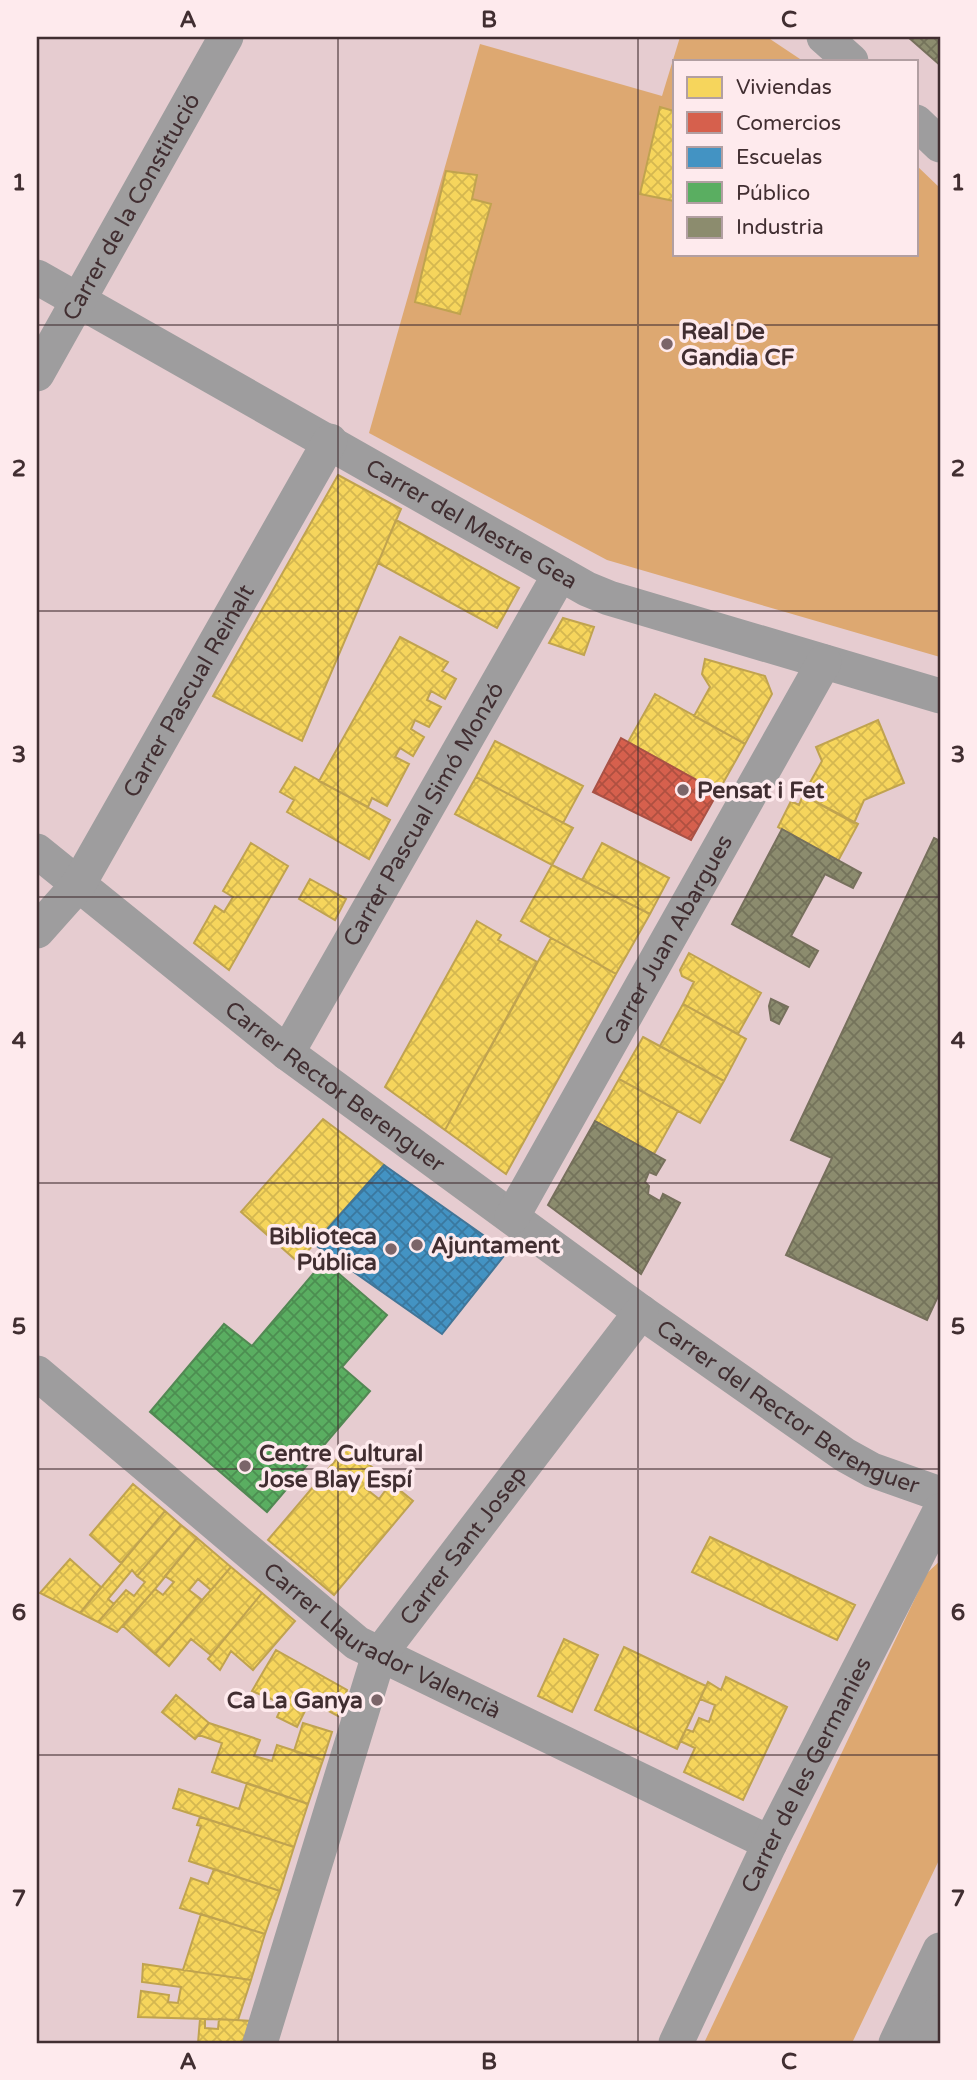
<svg xmlns="http://www.w3.org/2000/svg" width="977" height="2080" font-family="'Varela Round',sans-serif">
<style>
.park{fill:#dda871}
.homes{fill:url(#homes-cross-hatch);stroke:#c0a34f;stroke-width:2}
.shops{fill:url(#shops-cross-hatch);stroke:#a95145;stroke-width:2}
.schools{fill:url(#schools-cross-hatch);stroke:#427597;stroke-width:2}
.public{fill:url(#public-cross-hatch);stroke:#528853;stroke-width:2}
.industry{fill:url(#industry-cross-hatch);stroke:#76705c;stroke-width:2}
.lines{fill:none;stroke-linecap:round;stroke-linejoin:round}
.street{stroke:#9e9d9e;stroke-width:35}
.grid{fill:none;stroke:#412e31;stroke-width:2;stroke-opacity:0.55}
.poi-dot{fill:#7b6569;stroke:#feeaed;stroke-width:2.5}
.labels{text-anchor:middle;stroke-width:7;stroke-linejoin:round;paint-order:stroke}
.street-label{font-size:23px;fill:#412e31;stroke:#feeaed}
.poi-label{font-size:23px;font-weight:bold;fill:#412e31;stroke:#feeaed;text-anchor:start}
.neatline{fill:none;stroke:#412e31;stroke-width:2.5}
.grid-label{font-size:23px;text-anchor:middle;font-weight:bold;fill:#412e31}
</style>
<defs>
<pattern id="homes-cross-hatch" width="8" height="8" patternUnits="userSpaceOnUse" patternTransform="scale(1.75)"><rect width="8" height="8" fill="#f6d55c"/><path d="M0 0l8 8M0 8l8-8" fill="none" stroke="#d4b750"/></pattern>
<pattern id="shops-cross-hatch" width="8" height="8" patternUnits="userSpaceOnUse" patternTransform="scale(1.75)"><rect width="8" height="8" fill="#d6604d"/><path d="M0 0l8 8M0 8l8-8" fill="none" stroke="#af5041"/></pattern>
<pattern id="schools-cross-hatch" width="8" height="8" patternUnits="userSpaceOnUse" patternTransform="scale(1.75)"><rect width="8" height="8" fill="#4393c3"/><path d="M0 0l8 8M0 8l8-8" fill="none" stroke="#3a789f"/></pattern>
<pattern id="public-cross-hatch" width="8" height="8" patternUnits="userSpaceOnUse" patternTransform="scale(1.75)"><rect width="8" height="8" fill="#5aae61"/><path d="M0 0l8 8M0 8l8-8" fill="none" stroke="#4c8e51"/></pattern>
<pattern id="industry-cross-hatch" width="8" height="8" patternUnits="userSpaceOnUse" patternTransform="scale(1.75)"><rect width="8" height="8" fill="#8c8c6e"/><path d="M0 0l8 8M0 8l8-8" fill="none" stroke="#74735b"/></pattern>
</defs>
<rect width="100%" height="100%" fill="#e6ccd0"/>
<path class="park" d="M680,37H767L803,61H674V254H916V165L940,188V657L607,560L369,433L480,44L662,96Z
M940,1561V1858L852,2043H704L927,1573Z"/>
<path class="homes" d="M660,107L674,111V201L640,194Z
M446,171L477,175L472,199L491,204L460,314L415,302Z
M338,475L401,509L302,741L213,696Z
M396,520L519,588L497,628L378,563Z
M563,618L594,627L584,655L549,643Z
M400,637L448,662L442,671L456,679L445,699L431,691L427,700L441,707L429,727L415,720L411,729L424,737L413,756L400,748L395,757L409,764L387,806L372,798L368,807L319,781Z
M705,659L765,676L772,694L745,744L694,716L710,687L702,674Z
M655,694L745,744L718,792L628,742Z
M878,720L904,783L864,800L854,823L803,795L822,761L816,747Z
M495,741L583,786L563,823L476,777Z
M295,767L390,820L369,859L287,812L294,800L280,792Z
M476,777L573,828L552,865L455,814Z
M803,795L858,824L838,861L778,827L791,801L799,805Z
M251,843L288,866L229,970L194,943L215,906L224,912L233,897L223,891Z
M602,843L669,878L650,914L582,880Z
M552,865L650,914L616,974L521,921Z
M310,879L346,899L335,920L299,899Z
M477,921L501,935L498,940L537,962L445,1130L385,1087Z
M551,938L616,974L506,1174L445,1130Z
M689,953L761,993L738,1034L683,1004L694,982L682,976L680,970Z
M683,1004L746,1039L724,1081L660,1046Z
M643,1037L724,1081L700,1123L619,1079Z
M619,1079L678,1111L654,1154L595,1121Z
M323,1119L384,1165L298,1262L241,1212Z
M347,1447L378,1472L365,1488L379,1499L391,1483L413,1501L334,1595L268,1540Z
M133,1484L165,1511L121,1563L90,1535Z
M165,1511L181,1525L137,1576L132,1570L108,1599L114,1604L98,1622L80,1613Z
M181,1525L197,1538L155,1589L117,1632L98,1622L126,1590L134,1596L145,1582L137,1576Z
M710,1537L855,1605L837,1640L692,1572Z
M197,1538L231,1567L211,1590L198,1579L189,1590L202,1600L155,1654L123,1626L155,1589L163,1595L174,1582L165,1576Z
M70,1559L101,1587L80,1613L40,1593Z
M231,1567L262,1593L211,1655L191,1639L169,1666L155,1654Z
M262,1593L295,1621L253,1670L231,1651L220,1670L208,1659Z
M564,1639L598,1655L572,1712L538,1696Z
M624,1647L706,1686L677,1749L595,1710Z
M276,1650L347,1690L338,1716L310,1701L297,1727L277,1717L283,1704L252,1691Z
M726,1677L787,1707L743,1800L684,1772L695,1748L680,1741L686,1729L693,1732L699,1718L709,1722L715,1705L700,1699L708,1682L721,1690Z
M176,1695L209,1723L195,1739L162,1712Z
M209,1723L260,1740L254,1756L272,1761L277,1745L323,1760L308,1804L212,1772L222,1743L199,1735Z
M303,1723L332,1732L323,1760L294,1751Z
M247,1783L308,1804L294,1847L173,1808L179,1789L239,1809Z
M200,1817L294,1847L280,1891L189,1861L201,1826L197,1825Z
M214,1869L280,1891L265,1934L180,1908L191,1878L208,1884Z
M201,1914L265,1934L251,1980L183,1970Z
M143,1964L251,1980L238,2020L138,2017L141,1991L169,1995L168,2002L178,2003L181,1987L142,1982Z
M200,2019H205V2028L218,2029L219,2019L252,2021L249,2043H198Z"/>
<path class="shops" d="M621,738L718,792L691,840L593,792Z"/>
<path class="schools" d="M384,1165L507,1252L442,1334L314,1244Z"/>
<path class="public" d="M324,1261L387,1315L342,1367L370,1391L267,1512L150,1412L224,1324L252,1346Z"/>
<path class="industry" d="M908,37H940V65Z
M782,829L861,873L853,888L825,874L791,936L818,951L809,967L732,924Z
M934,838L940,841V1292L927,1320L786,1255L832,1158L791,1140Z
M771,999L788,1007L779,1024L771,1020L769,1006Z
M595,1121L665,1160L656,1175L649,1172L645,1182L649,1186L648,1194L660,1201L663,1194L680,1203L641,1274L548,1205Z"/>
<g class="lines">
<g class="street">
<path d="M824,37L851,61"/>
<path d="M916,122L940,145"/>
<path id="s1" d="M37,277L587,589L609,598L940,696"/>
<path id="s2" d="M37,374L226,37"/>
<path id="s3" d="M37,851L287,1053L641,1312L845,1455L872,1470L940,1494"/>
<path id="s4" d="M37,931L78,885L330,441"/>
<path id="s5" d="M287,1053L560,574"/>
<path id="s6" d="M512,1217L824,662"/>
<path id="s7" d="M37,1373L357,1643L770,1843"/>
<path id="s8" d="M260,2043L379,1655L641,1312"/>
<path id="s9" d="M676,2043L770,1843L940,1511"/>
<path d="M896,2043L940,1950"/>
<path d="M925,2043L940,2012"/>
</g>
</g>
<path class="grid" d="M338,37V2043M638,37V2043M37,325H940M37,611H940M37,897H940M37,1183H940M37,1469H940M37,1755H940"/>
<g class="poi-dot">
<circle cx="667" cy="344" r="7"/>
<circle cx="683" cy="790" r="7"/>
<circle cx="417" cy="1245" r="7"/>
<circle cx="391" cy="1249" r="7"/>
<circle cx="245" cy="1466" r="7"/>
<circle cx="377" cy="1700" r="7"/>
</g>
<g class="labels">
<g class="street-label">
<text dy="8" stroke="none"><textPath href="#s2" startOffset="192">Carrer de la Constitució</textPath></text>
<text dy="8" stroke="none"><textPath href="#s1" startOffset="500">Carrer del Mestre Gea</textPath></text>
<text dy="8" stroke="none"><textPath href="#s4" startOffset="285">Carrer Pascual Reinalt</textPath></text>
<text dy="8" stroke="none"><textPath href="#s5" startOffset="275">Carrer Pascual Simó Monzó</textPath></text>
<text dy="8" stroke="none"><textPath href="#s6" startOffset="318">Carrer Juan Abargues</textPath></text>
<text dy="8" stroke="none"><textPath href="#s3" startOffset="380">Carrer Rector Berenguer</textPath></text>
<text dy="8" stroke="none"><textPath href="#s3" startOffset="936">Carrer del Rector Berenguer</textPath></text>
<text dy="8" stroke="none"><textPath href="#s8" startOffset="544">Carrer Sant Josep</textPath></text>
<text dy="8" stroke="none"><textPath href="#s7" startOffset="439">Carrer Llaurador Valencià</textPath></text>
<text dy="8" stroke="none"><textPath href="#s9" startOffset="298">Carrer de les Germanies</textPath></text>
</g>
<g class="poi-label">
<text x="681" y="339">Real De<tspan x="681" dy="26">Gandia CF</tspan></text>
<text x="697" y="798">Pensat i Fet</text>
<text x="377" y="1244" text-anchor="end">Biblioteca<tspan x="377" dy="26">Pública</tspan></text>
<text x="431" y="1253">Ajuntament</text>
<text x="259" y="1461">Centre Cultural<tspan x="259" dy="26">Jose Blay Espí</tspan></text>
<text x="363" y="1708" text-anchor="end">Ca La Ganya</text>
</g>
</g>
<rect width="977" height="2080" fill="none" stroke="#feeaed" stroke-width="77"/>
<rect x="673" y="60" width="245" height="196" fill="#feeaed" stroke="#b29fa2" stroke-width="2"/>
<rect x="687" y="77" width="35" height="21" fill="#f6d55c" stroke="#b29fa2" stroke-width="2"/>
<text x="736" y="94" font-size="21" fill="#412e31">Viviendas</text>
<rect x="687" y="112" width="35" height="21" fill="#d6604d" stroke="#b29fa2" stroke-width="2"/>
<text x="736" y="130" font-size="21" fill="#412e31">Comercios</text>
<rect x="687" y="147" width="35" height="21" fill="#4393c3" stroke="#b29fa2" stroke-width="2"/>
<text x="736" y="164" font-size="21" fill="#412e31">Escuelas</text>
<rect x="687" y="182" width="35" height="21" fill="#5aae61" stroke="#b29fa2" stroke-width="2"/>
<text x="736" y="200" font-size="21" fill="#412e31">Público</text>
<rect x="687" y="217" width="35" height="21" fill="#8c8c6e" stroke="#b29fa2" stroke-width="2"/>
<text x="736" y="234" font-size="21" fill="#412e31">Industria</text>
<rect x="38" y="38" width="901" height="2004" class="neatline"/>
<g class="grid-label">
<text x="188" y="27">A</text>
<text x="489" y="27">B</text>
<text x="789" y="27">C</text>
<text x="19" y="190">1</text>
<text x="958" y="190">1</text>
<text x="19" y="476">2</text>
<text x="958" y="476">2</text>
<text x="19" y="762">3</text>
<text x="958" y="762">3</text>
<text x="19" y="1048">4</text>
<text x="958" y="1048">4</text>
<text x="19" y="1334">5</text>
<text x="958" y="1334">5</text>
<text x="19" y="1620">6</text>
<text x="958" y="1620">6</text>
<text x="19" y="1906">7</text>
<text x="958" y="1906">7</text>
<text x="188" y="2069">A</text>
<text x="489" y="2069">B</text>
<text x="789" y="2069">C</text>
</g>
</svg>
